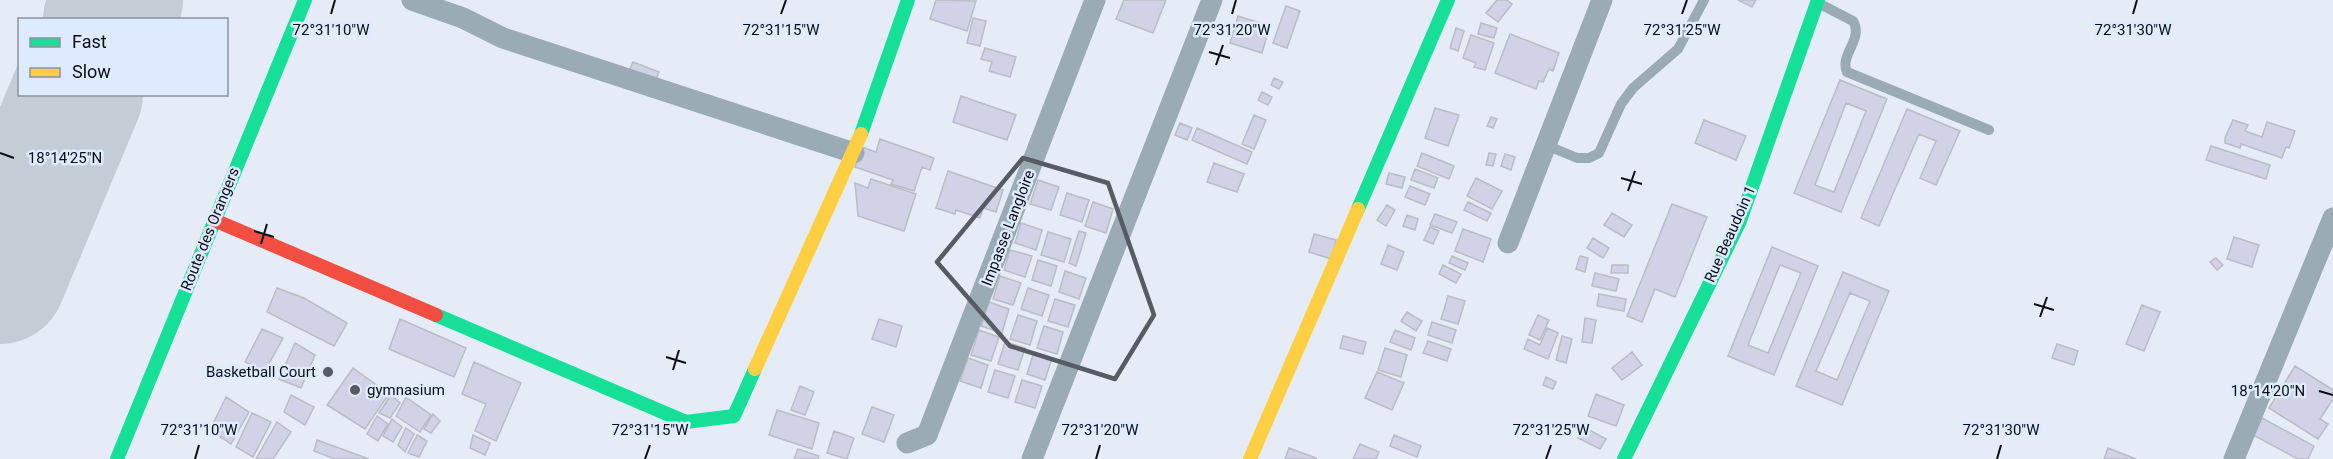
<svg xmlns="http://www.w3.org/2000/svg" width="2333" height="459" font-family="Roboto,sans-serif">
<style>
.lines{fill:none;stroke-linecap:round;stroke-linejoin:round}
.runway{stroke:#c4ccd6;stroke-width:132}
.building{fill:#d1d2e5;stroke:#babdc5;stroke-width:1.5;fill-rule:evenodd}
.lane{stroke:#9aabb6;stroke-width:10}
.street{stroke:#9aabb6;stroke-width:21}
.fast{stroke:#16e098;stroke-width:14}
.slow{stroke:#ffcf43;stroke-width:14}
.jam{stroke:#f24e42;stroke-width:14}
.marked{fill:none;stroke:#575c64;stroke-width:4.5;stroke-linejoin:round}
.ticks{fill:none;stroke:#0a0e15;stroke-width:2}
.poi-dot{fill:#575c64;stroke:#deeafe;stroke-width:2}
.labels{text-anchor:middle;stroke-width:5;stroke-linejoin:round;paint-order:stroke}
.street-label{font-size:15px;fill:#0a0e15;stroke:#deeafe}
.poi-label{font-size:15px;fill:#0a0e15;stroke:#deeafe;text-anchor:end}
.ticks-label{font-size:15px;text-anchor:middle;fill:#0a0e15;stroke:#deeafe;stroke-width:5;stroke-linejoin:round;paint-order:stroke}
</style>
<rect width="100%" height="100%" fill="#e5ecf7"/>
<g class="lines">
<path class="runway" d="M109,20L117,0
M0,278L77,94"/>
</g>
<path class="building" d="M936,0L976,1L967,31L930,19Z
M1124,0H1166L1153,33L1116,19Z
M1497,0H1507L1512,4L1498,22L1486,13Z
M1738,0H1756L1752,7Z
M1286,6L1300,11L1287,48L1273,43Z
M1238,16L1270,26L1262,53L1230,43Z
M973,18L986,21L980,46L967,43Z
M1481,23L1497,28L1494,38L1478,34Z
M1456,28L1464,31L1458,51L1450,48Z
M1510,34L1559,53L1553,71L1549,69L1543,82L1539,81L1536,89L1495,73Z
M1471,35L1494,43L1485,70L1474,67L1476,63L1463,58Z
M985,48L1016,57L1010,77L989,71L992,62L981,59Z
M633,62L659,72L653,88L626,78Z
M1274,78L1283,82L1279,89L1271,85Z
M1840,80L1887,99L1841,212L1794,193ZM1846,103L1866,111L1834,192L1815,185Z
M1262,92L1272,97L1268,105L1258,100Z
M961,96L1016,115L1007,140L953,122Z
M1435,108L1459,115L1448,146L1425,138Z
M1907,109L1960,131L1936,185L1920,178L1936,141L1919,134L1879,226L1861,218Z
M1254,115L1266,120L1254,149L1242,144Z
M1491,117L1497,119L1493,128L1487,126Z
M1704,120L1746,136L1736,160L1695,143Z
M2233,120L2248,125L2245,131L2262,137L2267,122L2295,131L2289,148L2286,147L2282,158L2241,144L2240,148L2225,143V138Z
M1180,123L1192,128L1187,140L1175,135Z
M1197,128L1252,152L1247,164L1192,140Z
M880,139L934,158L930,170L922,167L914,191L891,184L893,180L855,167L862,147L876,152Z
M2211,146L2270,165L2266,179L2206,160Z
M1422,153L1454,166L1449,179L1417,166Z
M1489,153L1496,154L1493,166L1486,165Z
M1505,154L1515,157L1511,170L1501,166Z
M1214,163L1244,174L1237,192L1207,182Z
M1415,169L1438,178L1434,188L1411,180Z
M948,171L1003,190L996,212L983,208L980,218L956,210L955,214L936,208Z
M1389,173L1405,177L1402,188L1386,184Z
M1476,178L1502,191L1492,209L1467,196Z
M871,179L916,194L904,231L858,216L855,183L868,188Z
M1038,180L1059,187L1051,210L1030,204Z
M1410,186L1430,194L1425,205L1405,197Z
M1067,193L1089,200L1082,222L1060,215Z
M1093,202L1113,209L1106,233L1085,226Z
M1468,202L1491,213L1487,221L1464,210Z
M1672,204L1707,217L1675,297L1655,289L1642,322L1627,316Z
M1387,205L1395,210L1386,226L1377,220Z
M1612,213L1632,225L1624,237L1604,225Z
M1435,214L1457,222L1452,233L1430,225Z
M1407,215L1418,219L1415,230L1403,226Z
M1021,223L1042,230L1036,250L1015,243Z
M1430,227L1439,231L1433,244L1424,240Z
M1463,229L1491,239L1483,262L1455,251Z
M1079,231L1086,233L1076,266L1069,263Z
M1048,232L1071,239L1064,262L1041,255Z
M1314,234L1336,240L1331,259L1309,252Z
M2234,237L2259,245L2252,267L2227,259Z
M1593,238L1609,248L1603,258L1587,248Z
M1388,245L1404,252L1397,270L1381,264Z
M1772,247L1818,266L1774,375L1728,356ZM1780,265L1801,273L1768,353L1748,345Z
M1010,250L1032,256L1025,277L1004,270Z
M1452,256L1468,263L1465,270L1449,263Z
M1580,256L1588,258L1585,272L1576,269Z
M2216,258L2223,265L2217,270L2210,262Z
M1038,260L1057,266L1051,286L1032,280Z
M1443,265L1461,274L1456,283L1439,274Z
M1612,265H1628V273H1611Z
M1065,271L1086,278L1079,299L1059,292Z
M1843,272L1889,291L1842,405L1796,386ZM1850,293L1870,301L1837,380L1816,371Z
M1595,273L1619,279L1616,291L1592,286Z
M1000,276L1021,283L1013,305L993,299Z
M277,288L304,298L347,323L334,346L267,312Z
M1028,288L1049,295L1042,316L1021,309Z
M1599,294L1626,299L1624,311L1597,306Z
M1448,296L1465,301L1458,324L1441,319Z
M1055,299L1075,305L1068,327L1048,321Z
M989,302L1009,309L1002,333L981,326Z
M2142,305L2160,312L2144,351L2126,344Z
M1407,312L1422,321L1416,331L1401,321Z
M1018,315L1037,321L1030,345L1010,339Z
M1538,315L1549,320L1540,340L1529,335Z
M1585,318L1596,320L1592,343L1582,342Z
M400,319L466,348L454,377L389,349Z
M879,319L902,326L896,347L872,339Z
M1432,322L1456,330L1452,343L1428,335Z
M1044,326L1063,332L1057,354L1037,348Z
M1547,328L1558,333L1548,359L1524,349L1528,339L1540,345Z
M262,329L283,338L265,371L245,362Z
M979,330L999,337L991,361L971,355Z
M1395,330L1415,338L1411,350L1390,342Z
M1343,336L1366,342L1363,354L1340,348Z
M1562,336L1572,339L1566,363L1556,360Z
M1428,341L1451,349L1447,361L1423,353Z
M1005,342L1025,348L1018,370L998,364Z
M295,343L315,355L301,388L279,379Z
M2057,344L2078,351L2074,365L2052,358Z
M1385,348L1407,355L1401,377L1378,370Z
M1034,352L1052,358L1045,380L1027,374Z
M1632,352L1642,365L1622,380L1612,368Z
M968,358L988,365L981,388L960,381Z
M474,362L521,383L496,441L475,431L486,404L462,394Z
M2295,366L2333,390V399L2320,419L2328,424L2318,439L2269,408Z
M353,368L389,394L365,429L327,405Z
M995,370L1015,376L1008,398L988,392Z
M1377,372L1404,383L1392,410L1365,398Z
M1546,377L1556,382L1553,389L1543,385Z
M1022,380L1042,386L1035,408L1015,402Z
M800,386L814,392L805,415L791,410Z
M1596,394L1624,405L1616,426L1588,416Z
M291,395L314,407L305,425L284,412Z
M391,395L400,403L390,418L379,413Z
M226,397L249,412L231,444L210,430Z
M406,397L431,415L420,432L396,416Z
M872,407L894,415L884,442L862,434Z
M777,410L819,423L812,449L769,435Z
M252,413L271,422L253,457L236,447Z
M433,414L440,421L431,433L424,429Z
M377,416L388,424L378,441L367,434Z
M2262,418L2314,446L2308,459H2298L2253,435Z
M392,419L402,427L393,442L383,436Z
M277,422L291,432L273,459H256Z
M1584,427L1606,439L1600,449L1578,438Z
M406,428L414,434L405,452L398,445Z
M834,431L854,438L847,459L827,453Z
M417,435L427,441L419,457L408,453Z
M473,435L490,443L485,455L470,448Z
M1394,435L1421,446L1417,457L1390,446Z
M317,440L369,459H335L314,451Z
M1360,444L1379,452L1376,459H1353Z
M1289,448L1316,458V459H1285Z
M2108,448L2136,459H2104Z
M798,449L819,456L818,459H794Z"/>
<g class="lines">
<path class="lane" d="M1820,4L1853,21C1864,39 1839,55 1847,72L1989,130
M1546,145L1577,158H1589L1599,153L1621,104L1633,88L1678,49L1704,0"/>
<path class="street" d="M412,0L463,18L503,38L854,153
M1508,243L1602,0
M907,443L927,435L1095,0
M1032,459L1212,0
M2234,459L2333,218"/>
<path class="fast" d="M861,134L908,0
M1358,209L1448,0
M436,315L686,422L734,416L755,369
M117,459L305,0
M1624,459L1740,221L1818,0"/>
<path class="slow" d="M755,369L861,134
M1250,459L1358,209"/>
<path class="jam" d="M214,220L436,315"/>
</g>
<path class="marked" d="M1023,158L1108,183L1154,315L1115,379L1010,346L937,262Z"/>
<path class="ticks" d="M331,14L335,0M781,14L786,0M1232,14L1236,0M1682,14L1687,0M2133,14L2137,0M1209,52L1230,58M1216,65L1223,45M0,153L14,158M1621,178L1642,184M1628,191L1635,171M254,231L274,237M261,244L267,224M2034,304L2054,310M2040,317L2047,297M666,357L686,363M673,370L679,350M2319,391L2333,395M195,459L199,445M645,459L650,445M1096,459L1100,445M1546,459L1551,445M1997,459L2001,445"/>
<g class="poi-dot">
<circle cx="328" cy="372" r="6"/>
<circle cx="355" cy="390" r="6"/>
</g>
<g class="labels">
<g class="street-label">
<text transform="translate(1008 228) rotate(-69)" y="5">Impasse Langloire</text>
<text transform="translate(210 229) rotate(-68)" y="5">Route des Orangers</text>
<text transform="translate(1730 234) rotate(-66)" y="5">Rue Beaudoin 1</text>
</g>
<g class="poi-label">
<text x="316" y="377">Basketball Court</text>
<text x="367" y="395" text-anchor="start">gymnasium</text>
</g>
</g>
<g class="ticks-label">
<text x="331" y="35">72°31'10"W</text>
<text x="781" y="35">72°31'15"W</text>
<text x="1232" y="35">72°31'20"W</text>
<text x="1682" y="35">72°31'25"W</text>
<text x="2133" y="35">72°31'30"W</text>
<text x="65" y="163">18°14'25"N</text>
<text x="2268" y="396">18°14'20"N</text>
<text x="199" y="435">72°31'10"W</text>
<text x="650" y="435">72°31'15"W</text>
<text x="1100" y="435">72°31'20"W</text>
<text x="1551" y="435">72°31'25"W</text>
<text x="2001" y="435">72°31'30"W</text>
</g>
<rect x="18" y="18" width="210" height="78" fill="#deeafe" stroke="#8992a1" stroke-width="1.5"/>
<rect x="30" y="38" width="30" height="9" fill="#16e098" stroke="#8992a1" stroke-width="1.5"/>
<text x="72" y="48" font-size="18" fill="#0a0e15">Fast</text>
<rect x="30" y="68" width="30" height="9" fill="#ffcf43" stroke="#8992a1" stroke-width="1.5"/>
<text x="72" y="78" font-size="18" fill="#0a0e15">Slow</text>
</svg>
